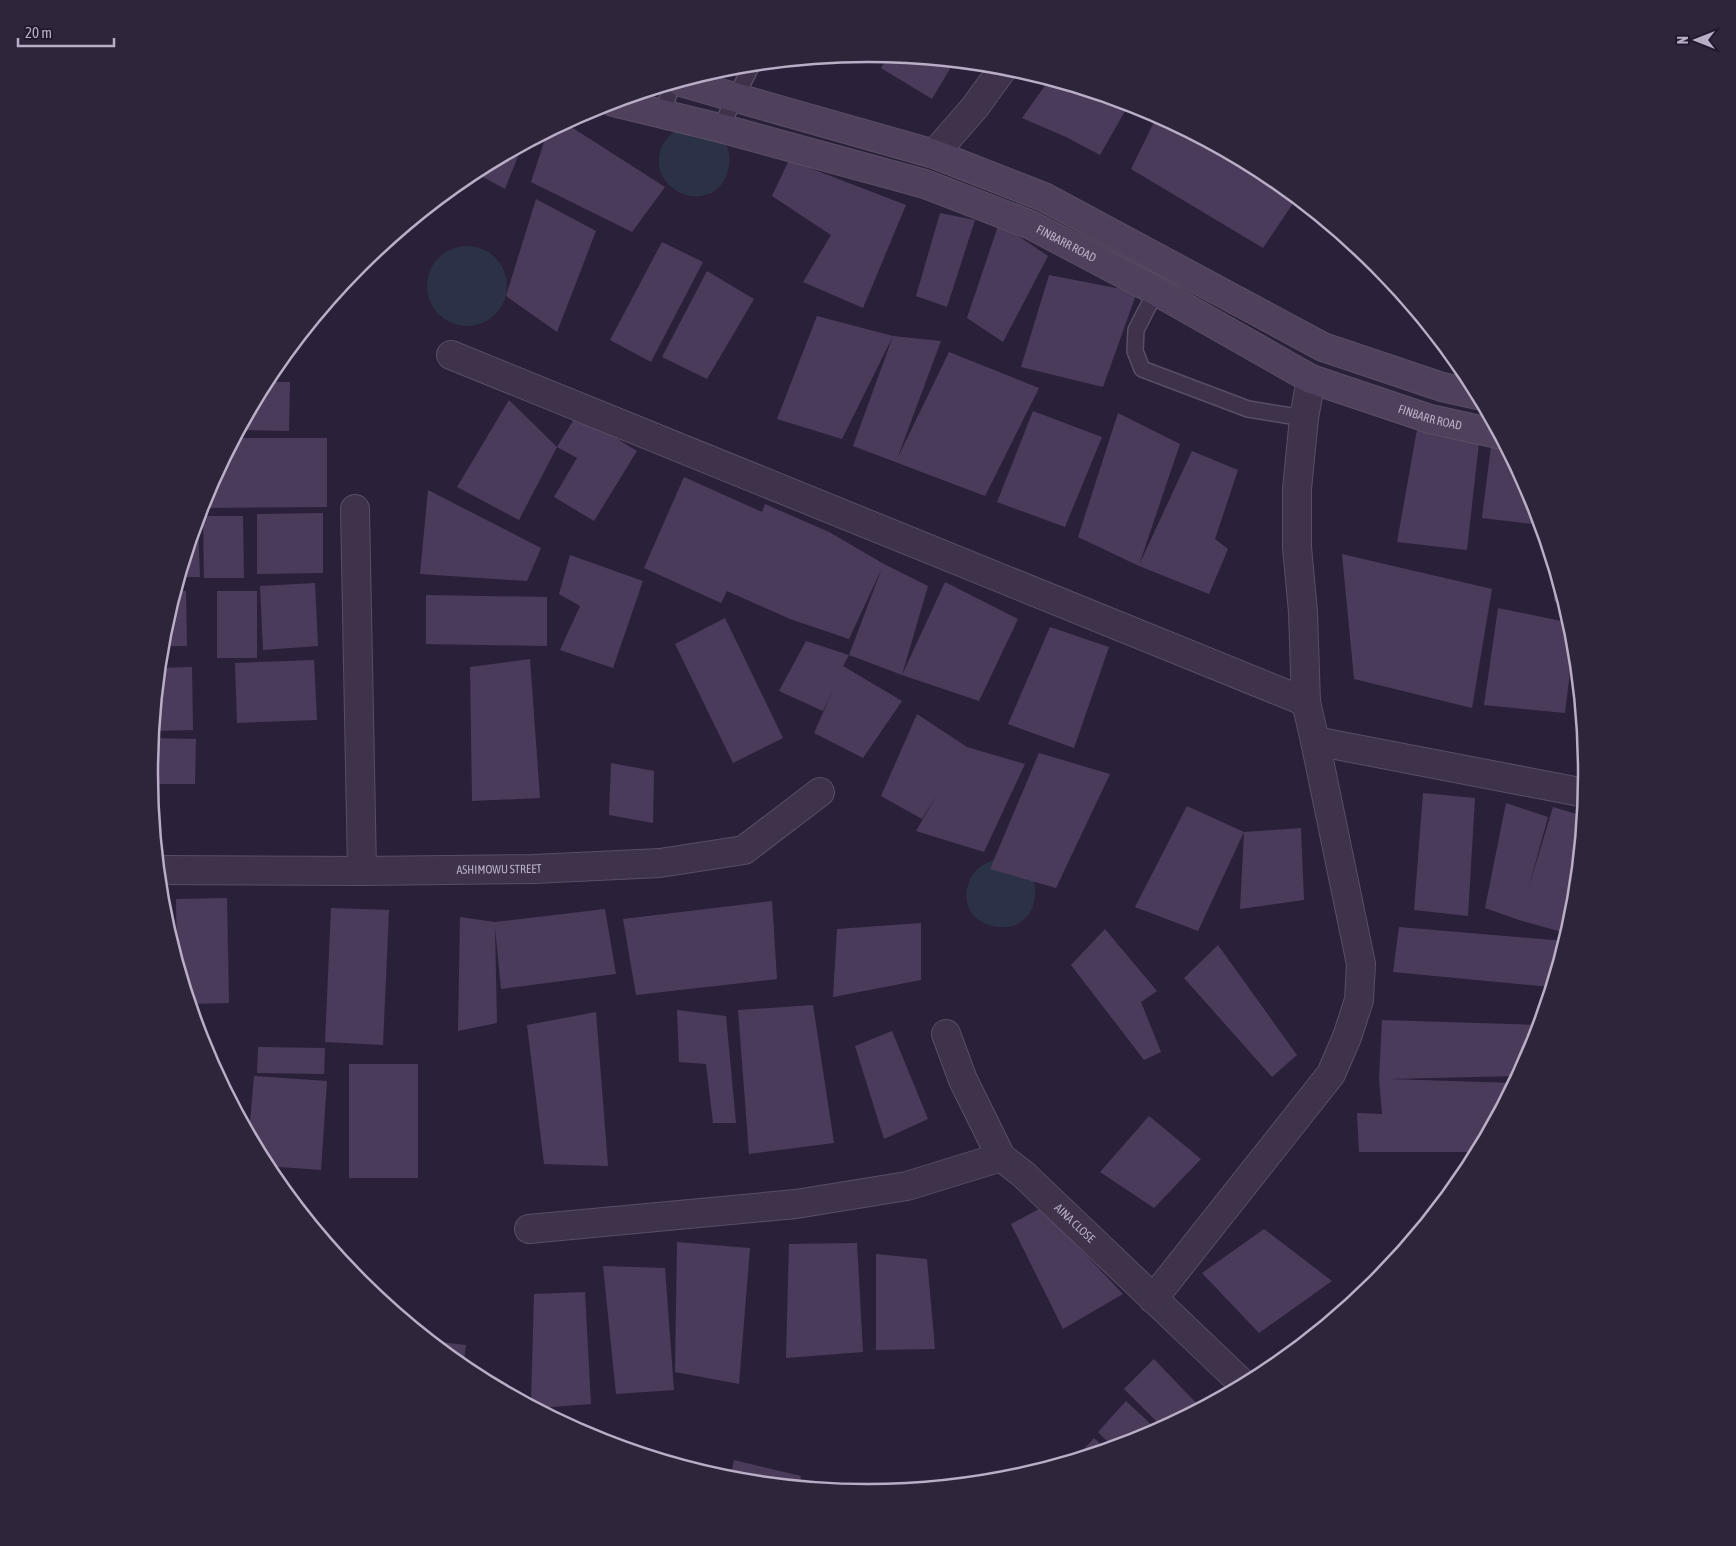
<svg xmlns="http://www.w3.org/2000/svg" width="1736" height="1546" font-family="'Asap Condensed',sans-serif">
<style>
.green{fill:#2b3248}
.building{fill:#4a3b5b}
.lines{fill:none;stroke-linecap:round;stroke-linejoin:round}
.service-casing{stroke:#594e65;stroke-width:18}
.minor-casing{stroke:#594e65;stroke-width:30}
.secondary-casing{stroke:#594e65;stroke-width:30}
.service{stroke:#3e334b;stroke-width:15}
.minor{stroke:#3e334b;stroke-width:28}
.secondary{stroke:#4f415e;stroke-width:28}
.labels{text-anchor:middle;stroke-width:4;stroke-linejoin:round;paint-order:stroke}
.street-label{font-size:12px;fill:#baaec7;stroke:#23192f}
.rim{fill:none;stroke:#baaec7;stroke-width:2.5}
</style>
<rect width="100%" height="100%" fill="#2b203a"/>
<path class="green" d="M685,127C693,129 713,132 719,136C734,148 731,171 721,185C717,190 711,194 705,195C673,203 645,168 666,140C671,133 678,130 685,127Z
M427 286a40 40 0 1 1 80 0a40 40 0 1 1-80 0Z
M998,859L1034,881C1046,948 953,936 968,885C973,869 983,863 998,859Z"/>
<path class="building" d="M889,56L954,62L932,99L881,68Z
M1049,80L1129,104L1100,155L1066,137L1022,118Z
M1157,116L1268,175L1296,199L1263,248L1131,169Z
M565,123L665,187L632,232L531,182L547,133Z
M522,146L505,189L474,172Z
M789,160L906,205L863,308L803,282L831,235L772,196Z
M536,199L596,231L557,332L506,296Z
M940,213L975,220L947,307L916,296Z
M999,223L1048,256L1003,342L967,318Z
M662,242L703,262L651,362L610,340Z
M707,271L754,299L707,379L662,357Z
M1049,275L1137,292L1103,387L1021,367Z
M817,316L893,336L941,341L897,459L949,352L1039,388L985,496L853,446L893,336L842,439L777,419Z
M266,382H290L289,431L240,430Z
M509,400L557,447L519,520L457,487Z
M1033,411L1102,437L1065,527L997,502Z
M1118,413L1180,444L1139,565L1192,451L1238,470L1215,539L1228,549L1209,594L1139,566L1078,537Z
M577,414L637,451L594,521L554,497L577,458L557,447Z
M1418,424L1480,434L1467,550L1397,542Z
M235,438H327V507L202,508L204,497Z
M1492,438L1502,440L1533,498L1541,525L1482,518Z
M684,477L762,512L765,504L829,532L884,564L928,586L902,675L849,655L843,666L902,701L863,758L814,733L834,688L823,711L779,691L806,641L849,655L882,568L849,639L790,619L727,591L721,603L644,568Z
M428,490L541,548L527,581L420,574Z
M323,513V573L257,574V514Z
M203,516H243L244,578H204Z
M196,521H198L200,577H179Z
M1342,554L1492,589L1472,708L1354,679Z
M570,555L643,581L613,668L560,650L580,606L559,594Z
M1554,570L1565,605L1554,601Z
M945,582L1018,619L979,701L902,675Z
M315,583L318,646L263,650L260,586Z
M175,591H186L187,646H161L163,632Z
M217,591H257V658H217Z
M426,595L547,597V646L426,644Z
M1498,608L1571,623L1574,639L1565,713L1484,705Z
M725,618L783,738L733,763L675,644Z
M1050,627L1109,647L1074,748L1008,724Z
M530,659L540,798L472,801L470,667Z
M314,660L317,720L237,723L235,663Z
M192,667L193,730L153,731L159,668Z
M917,714L967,747L1025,764L984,852L916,831L938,793L922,819L881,796Z
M152,738L196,739L195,784H150L149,773Z
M1039,753L1110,774L1056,888L990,869Z
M611,763L654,771L653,823L609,815Z
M1423,793L1475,798L1468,916L1414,910Z
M1506,803L1548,817L1528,890L1553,807L1583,816L1576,887L1566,933L1519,920L1485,908Z
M1187,806L1244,832L1198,931L1135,907Z
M1301,828L1304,900L1240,909L1244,832Z
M227,898L229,1003L190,1004L177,962L176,899Z
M772,901L777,979L636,995L623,919Z
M331,908L389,910L383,1045L325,1042Z
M605,909L616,974L501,989L495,927L497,1023L458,1031L460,917L495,922Z
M921,923V980L833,997L837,929Z
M1399,927L1565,941L1551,987L1393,972Z
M1105,929L1157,991L1141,1002L1161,1052L1144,1060L1071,965Z
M1218,945L1297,1055L1272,1077L1184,978Z
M813,1005L834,1143L749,1154L738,1010Z
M677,1010L726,1016L736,1123H713L706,1064L679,1062Z
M596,1012L608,1166L544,1164L527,1025Z
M1382,1020L1540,1025L1532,1049L1518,1076L1389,1079L1514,1083L1477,1152H1359L1357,1113L1382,1114L1379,1079Z
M892,1031L928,1119L884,1139L855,1046Z
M258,1047L325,1048L324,1074L257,1073Z
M349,1064H418V1178H349Z
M254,1076L327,1081L321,1170L266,1166L249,1134Z
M1149,1116L1201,1159L1154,1208L1100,1172Z
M1041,1208L1123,1294L1063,1329L1011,1224Z
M1264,1229L1332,1281L1259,1333L1202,1273Z
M677,1242L750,1248L739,1384L675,1372Z
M857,1243L863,1352L786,1358L789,1244Z
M876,1254L927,1259L935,1349L876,1350Z
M603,1266L665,1268L674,1390L616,1394Z
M585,1292L591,1404L538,1408L531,1405L534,1294Z
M432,1341L466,1345L463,1367Z
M1154,1359L1200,1407L1162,1427L1124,1389Z
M1126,1401L1157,1430L1143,1438L1113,1447L1098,1432Z
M1094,1438L1106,1449L1076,1458Z
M734,1460L801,1476L799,1485L730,1479Z"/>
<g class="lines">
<g class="service-casing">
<path id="service" d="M662,115L672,84
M720,128L752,65
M1156,291L1136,330L1135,351L1142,369L1248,409L1304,418"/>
</g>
<g class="minor-casing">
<g id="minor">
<path d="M934,154L975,107L1004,67"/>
<path d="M451,355L1306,702"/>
<path d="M355,509L362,871"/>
<path d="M1315,741L1585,793"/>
<path id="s1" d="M158,870L362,871L534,869L660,863L744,850L820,792"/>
<path id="s2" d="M946,1034L963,1080L1001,1157L1023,1174L1243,1384"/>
<path d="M529,1229L796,1204L907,1186L1001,1157"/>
<path d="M1153,1299L1331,1074L1347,1037L1359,1000L1361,964L1315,741L1306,702L1303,612L1297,547V489L1304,418L1311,379"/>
</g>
</g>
<g class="secondary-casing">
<g id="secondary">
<path d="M681,82L934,154L1044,197L1323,347L1442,387L1478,395"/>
<path id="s3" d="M613,102L720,128L925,184L1031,225L1156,291L1311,379L1430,419L1498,434"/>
</g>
</g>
<use href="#service" class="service"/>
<use href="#minor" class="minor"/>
<use href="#secondary" class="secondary"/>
</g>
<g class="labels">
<g class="street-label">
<text dy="4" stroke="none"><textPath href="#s3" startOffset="476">FINBARR ROAD</textPath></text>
<text dy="4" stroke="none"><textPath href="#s3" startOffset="881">FINBARR ROAD</textPath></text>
<text dy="4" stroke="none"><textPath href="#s1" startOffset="341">ASHIMOWU STREET</textPath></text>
<text dy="4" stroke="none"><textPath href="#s2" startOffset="234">AINA CLOSE</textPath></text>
</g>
</g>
<path d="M0 0H1736V1546H0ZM868 62H868A710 710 0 0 1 1578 772V774A710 710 0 0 1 868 1484H868A710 710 0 0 1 158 774V772A710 710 0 0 1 868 62Z" fill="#2f253b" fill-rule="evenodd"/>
<path class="rim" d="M868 62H868A710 710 0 0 1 1578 772V774A710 710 0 0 1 868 1484H868A710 710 0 0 1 158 774V772A710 710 0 0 1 868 62Z"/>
<g transform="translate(1696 40) rotate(270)" stroke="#23192f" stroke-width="4" paint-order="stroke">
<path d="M0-4L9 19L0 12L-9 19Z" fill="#baaec7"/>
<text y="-8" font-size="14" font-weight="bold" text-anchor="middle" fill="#baaec7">N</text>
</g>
<path d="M18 38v8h96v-8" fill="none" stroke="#baaec7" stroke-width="2.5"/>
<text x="25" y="38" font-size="15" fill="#baaec7" stroke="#23192f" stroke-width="4" paint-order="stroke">20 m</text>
</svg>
